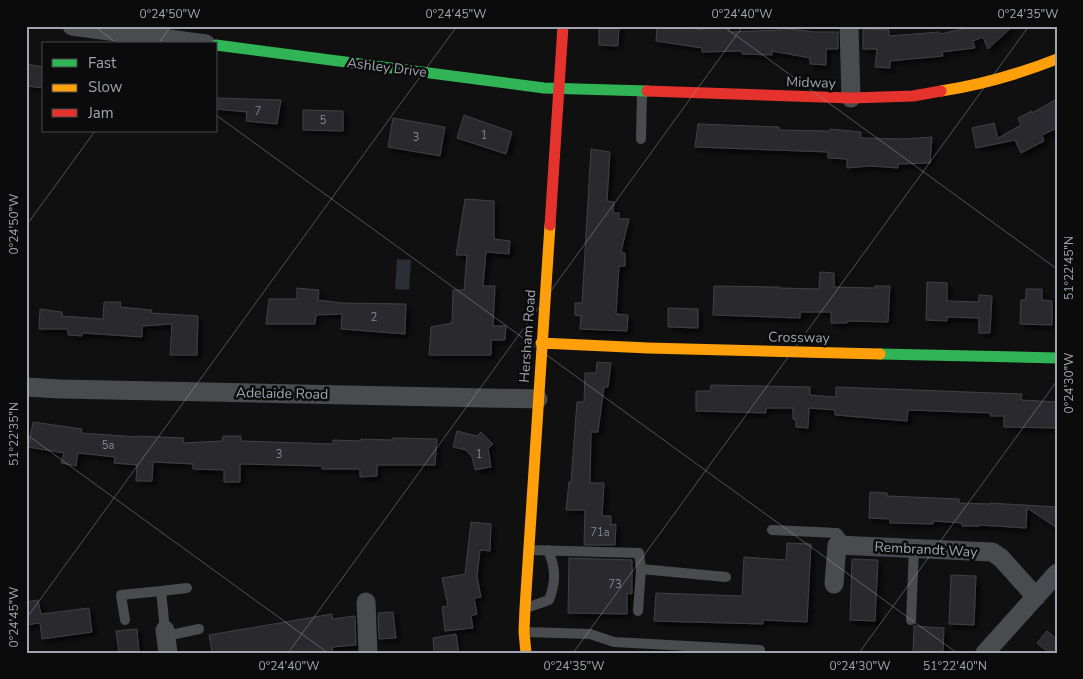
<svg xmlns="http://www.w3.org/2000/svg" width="1083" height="679" font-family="'Nunito Sans',sans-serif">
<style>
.water{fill:#2a2f35}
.building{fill:#2c2c2d;stroke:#404043;filter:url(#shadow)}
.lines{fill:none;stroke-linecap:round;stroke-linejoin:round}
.lane{stroke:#4a4b4f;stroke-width:10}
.street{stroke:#4a4b4f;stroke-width:19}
.fast{stroke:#30b455;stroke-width:11}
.slow{stroke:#ff9f0a;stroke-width:11}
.jam{stroke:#e5322d;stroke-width:11}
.ticks{fill:none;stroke:#a2a4b0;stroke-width:1;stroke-opacity:0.45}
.labels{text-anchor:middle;stroke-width:5;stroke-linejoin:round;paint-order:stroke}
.number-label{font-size:11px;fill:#84868f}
.street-label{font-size:14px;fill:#a2a4b0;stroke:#0b0b0b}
.neatline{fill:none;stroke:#a2a4b0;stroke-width:2}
.ticks-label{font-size:12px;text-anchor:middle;fill:#a2a4b0}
</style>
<defs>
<filter id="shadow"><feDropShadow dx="4" dy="4" stdDeviation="2.5" flood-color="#0009"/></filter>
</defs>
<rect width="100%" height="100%" fill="#101010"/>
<path class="water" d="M397,259L411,260L409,290L395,289Z"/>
<path class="building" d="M599,26H619L618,46L599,45Z
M657,26H680L703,30V27L729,28V32L781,30L782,28L815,32H838V49H826V65L810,64V58L772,51V55L742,54V51L702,52V48L656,41Z
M977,26H1013L988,49L983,37L973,41L975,48L942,52L943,56L890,61V68L875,67L877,49H863V29L889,30V36L939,32L940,34Z
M26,64L44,67V88L26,86Z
M216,98L281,100L277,124L246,121L247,112L216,109Z
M1057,99V128L1042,135L1044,141L1021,153L1015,140L976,148L972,128L994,123L998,138L1021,125L1018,118L1032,111V113Z
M303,110L343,111V131L303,130Z
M464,115L512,132L506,154L457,138Z
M393,118L445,127L440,156L388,147Z
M698,124L779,127V130L830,131V129L861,132V138L904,139L932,137L930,163L898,164V168L870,166L847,168V159L828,158V152L695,147Z
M591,149L610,152L607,201L614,202L613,213H619V219H629L621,252L625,253V266H619L616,314L628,315L627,331L580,329L581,316L575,315V303H582Z
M465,199L494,201V239L510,241L509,254L486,252L483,286H495L493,326H506L505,340H491V355H429L431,327L452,323L453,290H464L467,255H456Z
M820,272L834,273V287L875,288V286H890L888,322L847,321V323H831V312H800V318L713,315L714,286L779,287V288L819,289Z
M927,282L947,283V301L979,302V295L992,296L990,333H979V318L947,317V321L926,320Z
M297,288L319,290L318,300L342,303L406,304L405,334L341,329L342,314L316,315L315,324H266L269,299H297Z
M1026,289H1042V300L1052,301V325L1020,324L1021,300H1026Z
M104,302H121L120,307L152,310L151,313L198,316L197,355H170L172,324L142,326V337L82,333V336L68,335V329H39L40,309L62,312V316L103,319Z
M668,308L698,309V328L668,327Z
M597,362L611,363L608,387H604L598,432H591L590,483H604L602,516H611V525L616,524L615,545H584L585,510H566L569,482H571L577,402H584L585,373H596Z
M711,385L810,387V395L836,397V387L1022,394L1021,400L1057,402L1056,428L1004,427V416H990L991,413L908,410L907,421L835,415V410L809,408L808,428L796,427V419H793V408H766V413L696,411V391H710Z
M33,422L82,429L81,433L138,437V436L184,438L183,443L222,441L223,436H241V441L333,444V440L361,441V439L393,440V438L437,439L435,465H377V476L360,477V469H322V466L240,464V482H224V470L193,469V464L153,462L152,481H136L137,465L114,463L115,457L78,453L76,466L61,463L64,453L28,447Z
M457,431L477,436L481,432L493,444L488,448L491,467L475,470L472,457L466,450L453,447Z
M870,492L887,493V496L959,499V503L990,504V503L1057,507V528L1027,508L1026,528L979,525V526H962V523L933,521V524L890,523V519L869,518Z
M471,522L491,524L490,551L480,550L477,576L481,597L474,598L477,614L471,616L473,628L445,631L442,607L448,606L442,578L465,574Z
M787,543L811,544L807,622L763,620V624L654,621L656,593L742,596L744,557L786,560Z
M569,558L632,560V594L627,593V614L568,613Z
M852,559L878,560L875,621L850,620Z
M951,575L976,576L974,625L949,624Z
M38,600L41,614L89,608L92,632L42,639L40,623L26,625V602Z
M393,612L396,638L379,639L378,613Z
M332,614V619L355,616L356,645L332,647L333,653H212L209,635Z
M914,626L944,628L943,653H913Z
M137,629L139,653H119L116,631Z
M1047,631L1057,639V653H1049L1037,643Z
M456,634L459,653H434L433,638Z"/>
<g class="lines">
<path class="lane" d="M641,139L642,91
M772,530L837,533L846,544
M531,550L639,553L641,569L726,577
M161,591L187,588
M526,608L549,600C556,581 556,569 548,550
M638,611L641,569
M125,620L121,595L161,591L165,630
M911,620L914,548
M525,632L590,634L614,642L760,650V653
M166,636L199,629"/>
<path class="street" d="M72,26L206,44
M849,26L851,98
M26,387L60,389L538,399
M834,584L837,545L992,552L1001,558L1036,597
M366,602L368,653
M165,630L168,653
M985,653L1057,573"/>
<path class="fast" d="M216,45L544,88L647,91
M880,354L1057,358"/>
<path class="slow" d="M941,91C981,85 1019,74 1057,59
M541,343L648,348L880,354
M526,653L524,632L525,608L550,225"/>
<path class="jam" d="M647,91L851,98L913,96L941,91
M550,225L563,26"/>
</g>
<path class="ticks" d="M94,26L118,44M723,26L1057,269M158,44L171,26M216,115L957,653M26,226L95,131M26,434L328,653M26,619L457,26M288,653L743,26M573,653L1029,26M859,653L1057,381"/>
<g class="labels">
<g class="number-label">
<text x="258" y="115">7</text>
<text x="323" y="124">5</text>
<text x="484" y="139">1</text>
<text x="416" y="141">3</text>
<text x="374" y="321">2</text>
<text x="108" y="449">5a</text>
<text x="279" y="458">3</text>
<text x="479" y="458">1</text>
<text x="600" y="536">71a</text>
<text x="615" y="588">73</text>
</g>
<g class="street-label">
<text transform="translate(387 67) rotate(7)" y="5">Ashley Drive</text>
<text transform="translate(811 82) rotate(2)" y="5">Midway</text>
<text transform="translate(527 336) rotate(-86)" y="5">Hersham Road</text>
<text transform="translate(799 337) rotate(1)" y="5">Crossway</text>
<text transform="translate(282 393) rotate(1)" y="5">Adelaide Road</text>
<text transform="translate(926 549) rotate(3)" y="5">Rembrandt Way</text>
</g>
</g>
<rect width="1083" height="679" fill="none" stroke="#0b0b0b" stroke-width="55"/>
<rect x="42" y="42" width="175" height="90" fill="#0b0b0b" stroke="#47484d"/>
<rect x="52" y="59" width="25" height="8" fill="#30b455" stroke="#47484d"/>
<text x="88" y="68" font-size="15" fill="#a2a4b0">Fast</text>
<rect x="52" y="84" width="25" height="8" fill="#ff9f0a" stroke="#47484d"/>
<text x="88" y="92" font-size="15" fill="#a2a4b0">Slow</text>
<rect x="52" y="109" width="25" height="8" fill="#e5322d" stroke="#47484d"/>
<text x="88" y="118" font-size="15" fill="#a2a4b0">Jam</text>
<rect x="28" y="28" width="1028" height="624" class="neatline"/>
<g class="ticks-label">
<text x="170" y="18">0°24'50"W</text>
<text x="456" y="18">0°24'45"W</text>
<text x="742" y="18">0°24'40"W</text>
<text x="1028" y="18">0°24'35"W</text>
<text transform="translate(14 224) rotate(-90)" y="4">0°24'50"W</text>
<text transform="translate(1069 268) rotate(-90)" y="4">51°22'45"N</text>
<text transform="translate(1069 383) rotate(-90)" y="4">0°24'30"W</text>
<text transform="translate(14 434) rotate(-90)" y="4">51°22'35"N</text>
<text transform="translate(14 617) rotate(-90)" y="4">0°24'45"W</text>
<text x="289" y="670">0°24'40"W</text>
<text x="574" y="670">0°24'35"W</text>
<text x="860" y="670">0°24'30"W</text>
<text x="955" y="670">51°22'40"N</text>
</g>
</svg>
